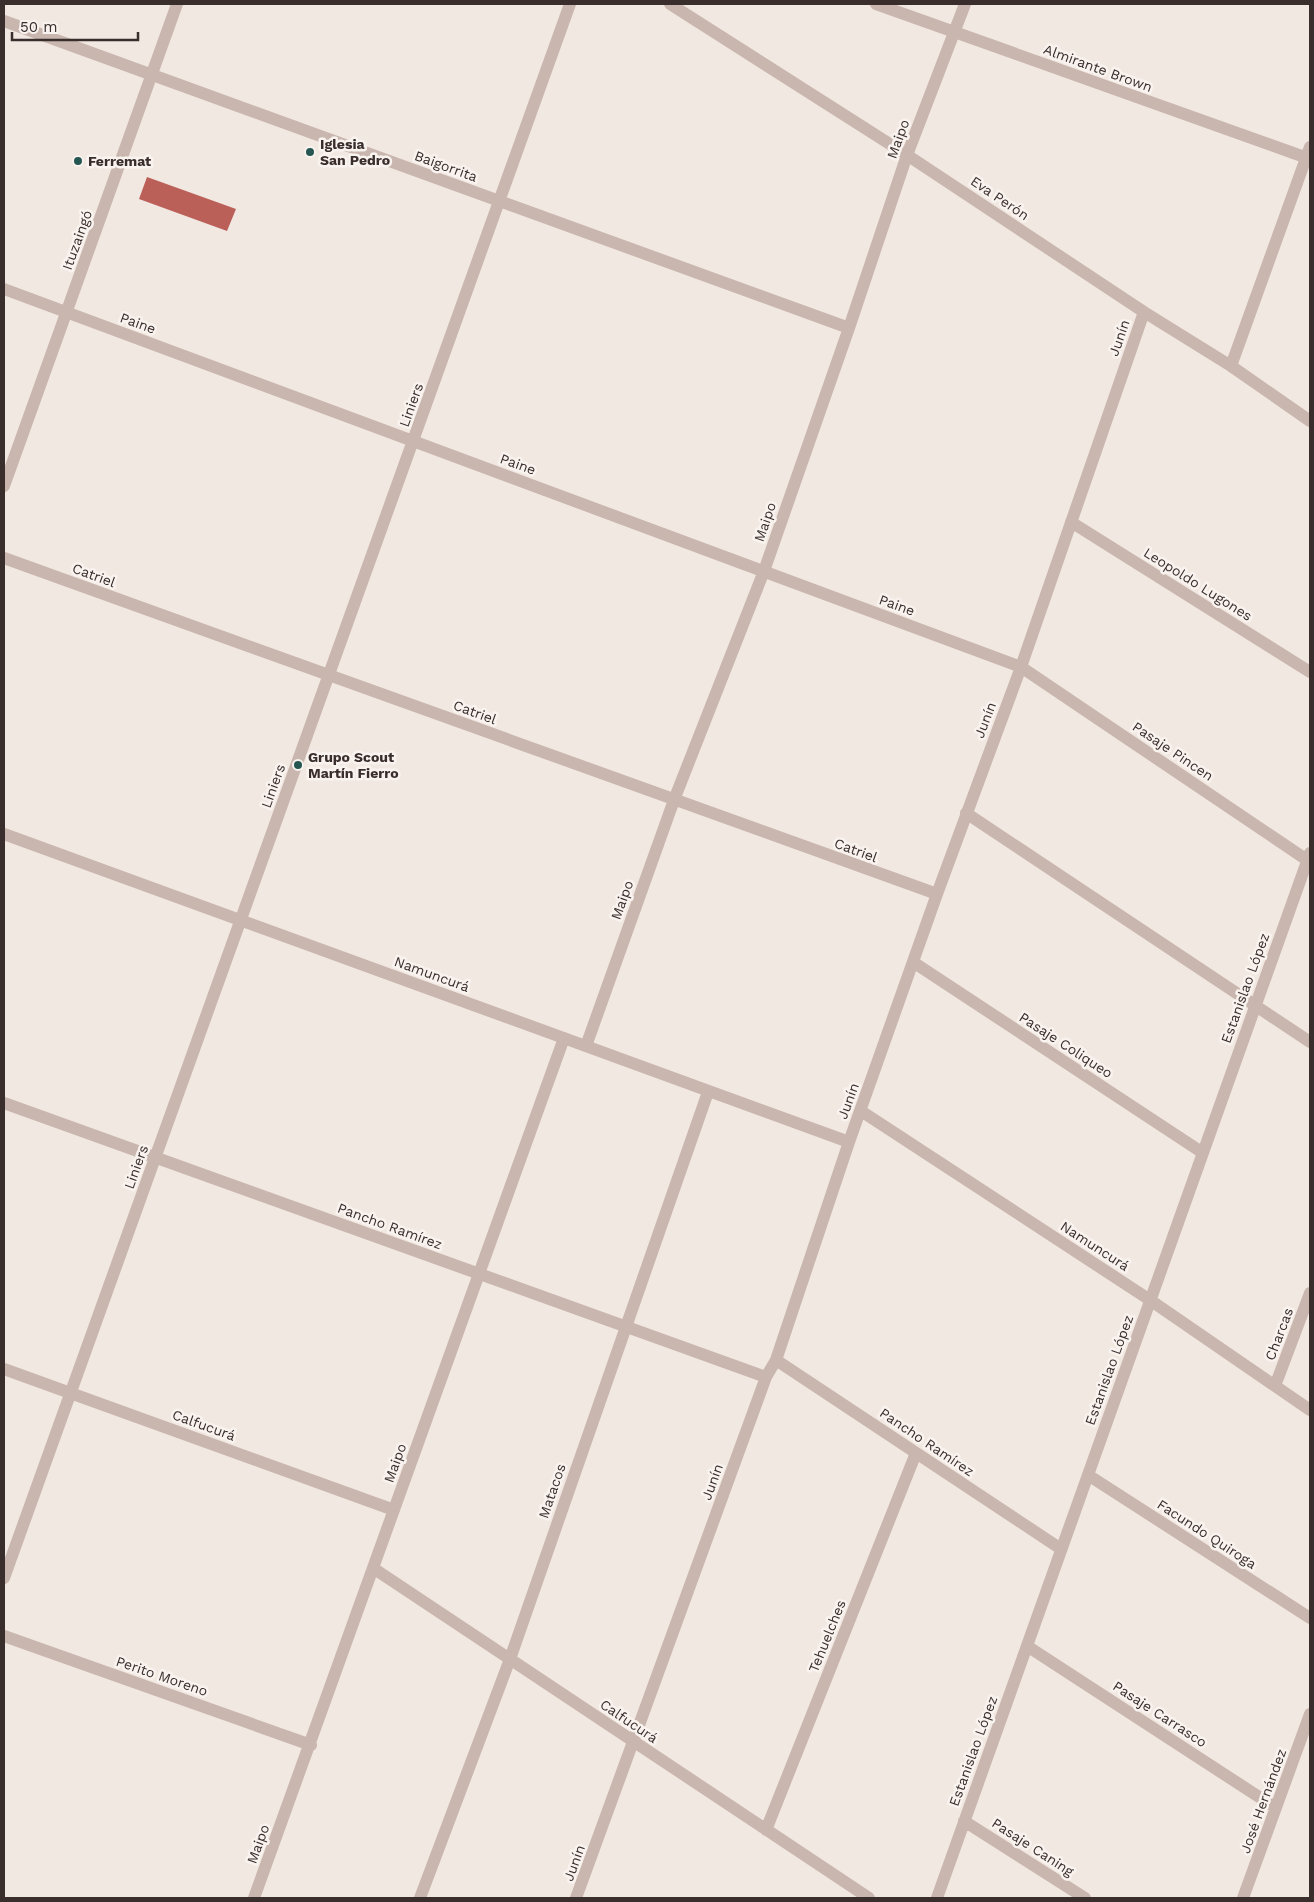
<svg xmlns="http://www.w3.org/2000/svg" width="1314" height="1902" font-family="'Work Sans',sans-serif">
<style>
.building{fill:#ba6058}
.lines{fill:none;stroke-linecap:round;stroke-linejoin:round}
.street{stroke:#c9b7af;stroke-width:12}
.poi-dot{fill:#265651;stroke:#f9f3ef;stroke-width:2}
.labels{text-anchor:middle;stroke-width:5;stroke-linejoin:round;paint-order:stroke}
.street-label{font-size:14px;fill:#392e2c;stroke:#f9f3ef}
.poi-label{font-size:14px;font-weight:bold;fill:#392e2c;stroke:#f9f3ef;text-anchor:start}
</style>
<rect width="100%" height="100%" fill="#f2e8e2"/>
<path class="building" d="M147,177L236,209L227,231L139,199Z"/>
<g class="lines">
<path class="street" d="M670,4L907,155L1144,312L1231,366L1310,421
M876,4L1310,159
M4,21L849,328
M4,289L1021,667L1307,860
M1231,366L1310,147
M4,486L177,4
M1071,522L1310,672
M4,558L937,894
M966,813L1310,1042
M4,834L849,1142
M913,962L1203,1153
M586,1046L674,800L764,571L849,328L907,155L965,4
M4,1103L766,1377
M861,1111L1150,1300L1310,1410
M776,1360L1061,1549
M4,1369L394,1510
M1275,1386L1310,1293
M1088,1475L1310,1618
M373,1568L869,1898
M4,1578L570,4
M4,1636L311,1745
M1027,1646L1276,1808
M964,1821L1085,1898
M766,1830L916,1453
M254,1898L564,1038
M420,1898L510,1659L708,1092
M576,1898L766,1377L776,1360L849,1142L937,894L1021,667L1144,312
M937,1898L1310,853
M1243,1898L1310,1714"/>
</g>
<g class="poi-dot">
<circle cx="310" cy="152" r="5"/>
<circle cx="78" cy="161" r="5"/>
<circle cx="298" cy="765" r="5"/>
</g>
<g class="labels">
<g class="street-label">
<text transform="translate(1098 68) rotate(20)" y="5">Almirante Brown</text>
<text transform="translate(898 139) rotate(-70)" y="5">Maipo</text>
<text transform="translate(446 166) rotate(20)" y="5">Baigorrita</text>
<text transform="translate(1000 198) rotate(34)" y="5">Eva Perón</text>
<text transform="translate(77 240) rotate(-70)" y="5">Ituzaingó</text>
<text transform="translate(138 323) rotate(20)" y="5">Paine</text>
<text transform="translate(1119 338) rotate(-71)" y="5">Junín</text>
<text transform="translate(411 405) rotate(-70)" y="5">Liniers</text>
<text transform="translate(518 464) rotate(20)" y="5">Paine</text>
<text transform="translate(765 522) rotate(-71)" y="5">Maipo</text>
<text transform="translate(94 575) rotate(20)" y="5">Catriel</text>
<text transform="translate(1198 584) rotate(32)" y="5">Leopoldo Lugones</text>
<text transform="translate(897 605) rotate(20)" y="5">Paine</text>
<text transform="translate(475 712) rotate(20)" y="5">Catriel</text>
<text transform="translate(985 720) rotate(-69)" y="5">Junín</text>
<text transform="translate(1173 751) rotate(34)" y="5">Pasaje Pincen</text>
<text transform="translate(273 786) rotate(-70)" y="5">Liniers</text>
<text transform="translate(856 850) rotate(20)" y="5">Catriel</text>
<text transform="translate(622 900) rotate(-70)" y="5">Maipo</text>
<text transform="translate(432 974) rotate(20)" y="5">Namuncurá</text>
<text transform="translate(1245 988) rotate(-70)" y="5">Estanislao López</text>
<text transform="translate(1066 1045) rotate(33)" y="5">Pasaje Coliqueo</text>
<text transform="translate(848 1101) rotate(-70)" y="5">Junín</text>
<text transform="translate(136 1167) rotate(-70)" y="5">Liniers</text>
<text transform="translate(390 1226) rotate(20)" y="5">Pancho Ramírez</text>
<text transform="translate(1095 1246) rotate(33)" y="5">Namuncurá</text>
<text transform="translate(1279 1334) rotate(-69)" y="5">Charcas</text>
<text transform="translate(1109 1370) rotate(-70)" y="5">Estanislao López</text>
<text transform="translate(204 1425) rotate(20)" y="5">Calfucurá</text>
<text transform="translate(927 1442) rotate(34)" y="5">Pancho Ramírez</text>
<text transform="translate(395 1463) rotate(-70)" y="5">Maipo</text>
<text transform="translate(712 1482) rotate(-70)" y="5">Junín</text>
<text transform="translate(552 1491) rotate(-71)" y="5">Matacos</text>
<text transform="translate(1207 1534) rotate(33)" y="5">Facundo Quiroga</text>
<text transform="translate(827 1636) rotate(-68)" y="5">Tehuelches</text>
<text transform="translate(162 1676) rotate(19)" y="5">Perito Moreno</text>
<text transform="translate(1160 1714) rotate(33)" y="5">Pasaje Carrasco</text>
<text transform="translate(629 1721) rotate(34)" y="5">Calfucurá</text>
<text transform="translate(973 1751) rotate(-70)" y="5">Estanislao López</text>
<text transform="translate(1263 1801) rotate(-70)" y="5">José Hernández</text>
<text transform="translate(258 1844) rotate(-70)" y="5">Maipo</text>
<text transform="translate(1033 1847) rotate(33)" y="5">Pasaje Caning</text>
<text transform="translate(574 1863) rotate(-70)" y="5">Junín</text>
</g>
<g class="poi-label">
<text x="320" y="149">Iglesia<tspan x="320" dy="16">San Pedro</tspan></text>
<text x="88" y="166">Ferremat</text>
<text x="308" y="762">Grupo Scout<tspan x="308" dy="16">Martín Fierro</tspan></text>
</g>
</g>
<rect width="1314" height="1902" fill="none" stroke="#392e2c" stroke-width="10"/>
<path d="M12 32v8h126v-8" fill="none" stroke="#392e2c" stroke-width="2.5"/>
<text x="20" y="32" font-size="15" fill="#392e2c" stroke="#f9f3ef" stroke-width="4" paint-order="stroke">50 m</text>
</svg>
